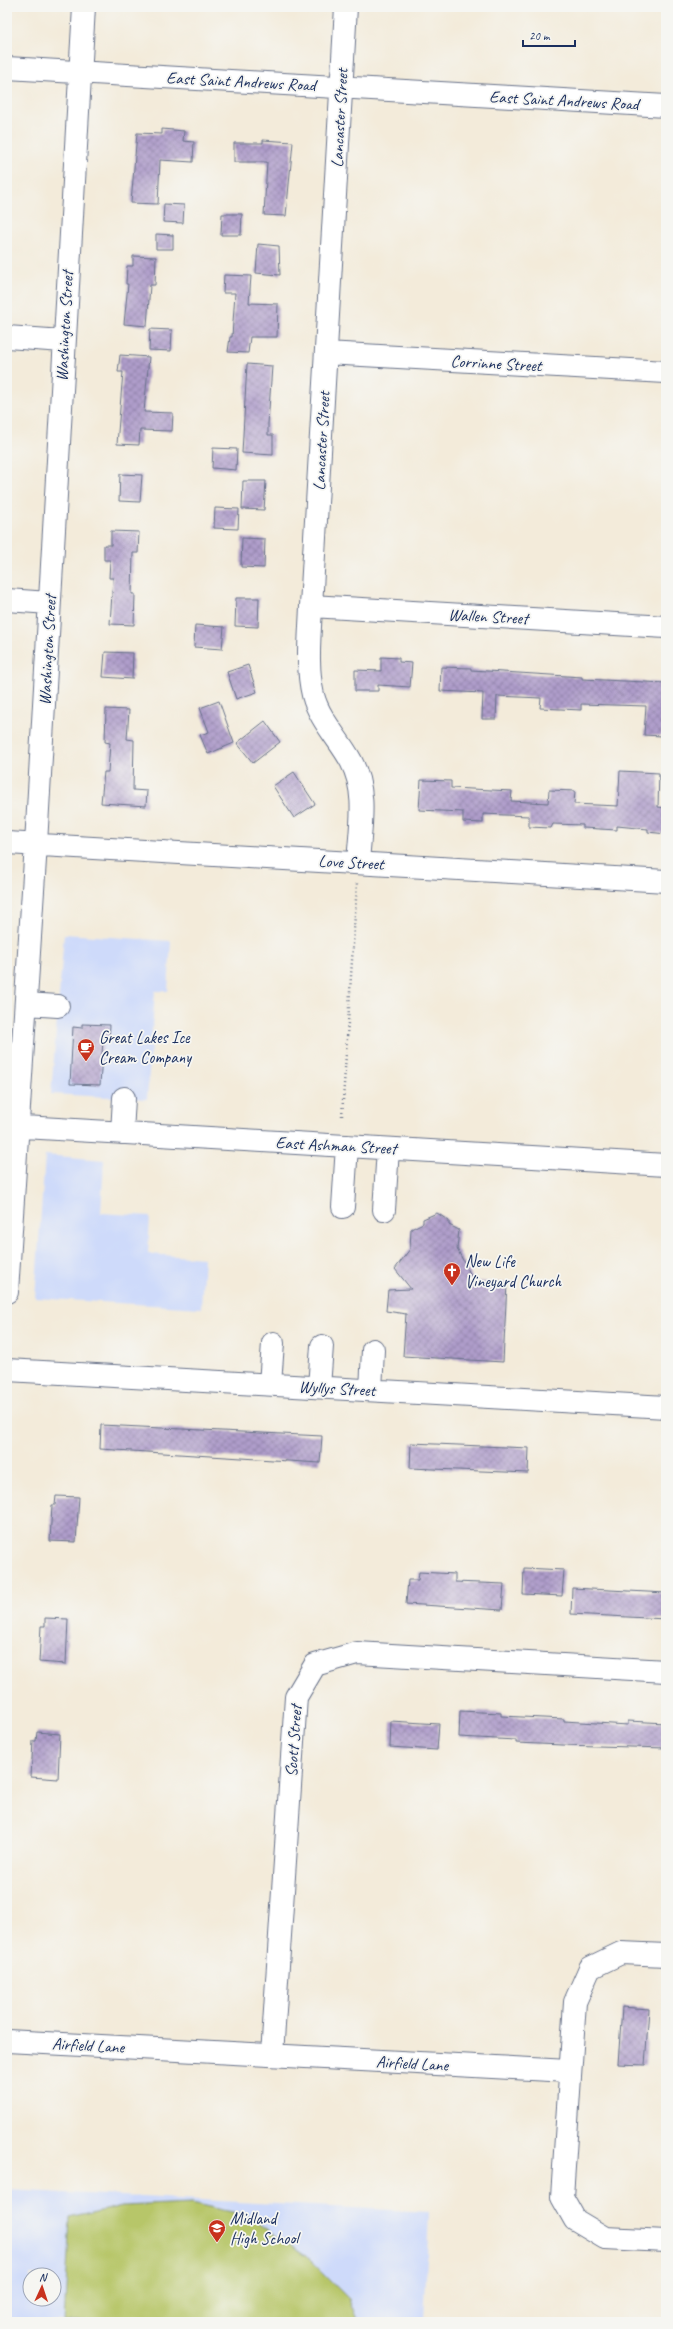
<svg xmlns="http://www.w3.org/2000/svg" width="673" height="2329" font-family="Caveat,sans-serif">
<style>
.built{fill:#cedafa;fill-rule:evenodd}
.grass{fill:#b7c669;stroke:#697a64}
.building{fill:url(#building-cross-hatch)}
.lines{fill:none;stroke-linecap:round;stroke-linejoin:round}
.minor-casing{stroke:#677189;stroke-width:24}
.path{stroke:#677189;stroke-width:2.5;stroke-dasharray:1 3;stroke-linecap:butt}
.minor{stroke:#fff;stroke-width:22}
.labels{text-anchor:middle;stroke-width:3.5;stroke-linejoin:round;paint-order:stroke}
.street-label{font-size:17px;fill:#1b2f5e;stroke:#f6f6f2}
.poi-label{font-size:17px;fill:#1b2f5e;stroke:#f6f6f2;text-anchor:start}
</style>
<defs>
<pattern id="building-cross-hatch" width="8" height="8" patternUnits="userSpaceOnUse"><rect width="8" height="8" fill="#af9dca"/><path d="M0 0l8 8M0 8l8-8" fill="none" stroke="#8e80a7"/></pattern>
</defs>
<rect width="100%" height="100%" fill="#f6f6f2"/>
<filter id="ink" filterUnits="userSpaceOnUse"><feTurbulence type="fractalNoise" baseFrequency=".025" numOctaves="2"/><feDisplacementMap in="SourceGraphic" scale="8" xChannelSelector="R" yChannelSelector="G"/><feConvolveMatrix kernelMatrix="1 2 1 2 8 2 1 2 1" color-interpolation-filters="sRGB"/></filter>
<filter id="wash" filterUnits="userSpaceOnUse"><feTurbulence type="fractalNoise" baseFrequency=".012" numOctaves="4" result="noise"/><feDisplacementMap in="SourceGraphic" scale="16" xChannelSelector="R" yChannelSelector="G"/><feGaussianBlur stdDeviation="0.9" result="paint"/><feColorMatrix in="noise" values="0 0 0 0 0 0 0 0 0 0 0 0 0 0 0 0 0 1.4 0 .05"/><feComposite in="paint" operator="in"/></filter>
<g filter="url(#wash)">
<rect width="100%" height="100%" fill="#f3ebda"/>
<path class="built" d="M64,934L171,941L168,991H155L147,1099L51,1094Z
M45,1155L104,1160L101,1213L150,1216L148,1254L204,1258L201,1308L35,1298Z
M7,2190L429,2212L424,2322H7ZM30,2275H54V2299H30Z"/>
<path class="grass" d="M191,2203L246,2215L307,2257L349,2299L358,2322H64L70,2218L122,2206Z"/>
<g id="blocks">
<path class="building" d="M162,129L184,131L183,141L194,142L193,162L160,160L158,204L131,203L137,133L162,134Z
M263,140L293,142L286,216L264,215L267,162H234V143H263Z
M164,204L184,205L183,223L163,222Z
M222,214H242L241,235H221Z
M156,234L173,235V249H156Z
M258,244L279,246L280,275L256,273Z
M133,256L156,257L155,285H150L147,326L124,324L128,284H126L127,266H133Z
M224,275L251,276L249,303L278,304L277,337H250L248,353L228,352L230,337H232L235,293H223Z
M150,329L172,330L171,351L149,350Z
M120,355L149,357L144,412L173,413L172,431L140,430L139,445L117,444L123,372H118Z
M247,364L272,366L268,424V435H273V455L242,453Z
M213,448L237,449L236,470L212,468Z
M120,474L142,475L140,502L119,501Z
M243,481H266L264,510L242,509Z
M215,508L239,509L238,529L214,528Z
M111,531L139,532L138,553H133L132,594H135L134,625L110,624L113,578H109L110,560H104V545H111Z
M242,538L265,539L264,568L241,567Z
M236,598H259L258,627L235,626Z
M195,625L224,627L222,649L194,647Z
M105,652L133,653L132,679L103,677Z
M381,657L399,658V662L412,663L410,687L378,685V691H355V670L381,671Z
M248,665L257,692L236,699L227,672Z
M441,667L471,668V670L582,677V679L666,683L662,736L644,735L646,706L581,704V710L540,708L541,698L497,696L496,719H482L483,693L440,691Z
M219,701L234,743L208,754L200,735L209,732L200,708Z
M106,709L129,710L127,739L134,740L133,790L147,791L146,806L101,803L104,772H108L110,743L105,742Z
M265,721L280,742L253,763L237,743Z
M620,771L659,773L658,807L666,808V834L648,832V829L617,826V830L583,828V825L553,824L551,828L529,827V816L483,814V823L463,822V812L419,810L421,780L451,781V788L512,791L511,801L548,803L549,790L575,791L574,804L618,806Z
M294,772L315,804L294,818L273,786Z
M82,1024L110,1025L109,1039H103L100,1085L70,1084L73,1027L82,1028Z
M437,1213L449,1221V1225L459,1230L457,1249L474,1281L507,1283L503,1362L403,1356L406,1314L386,1311L388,1290L411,1289L395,1269L410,1249L411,1229L423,1223V1219Z
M101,1425L322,1436L320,1463L100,1449Z
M411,1443L529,1448L528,1473L410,1468Z
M56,1496L79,1497L76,1542L50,1541L52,1505H55Z
M524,1568L564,1570L562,1596L523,1594Z
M419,1572L455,1574V1582L504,1584L502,1610L406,1604L408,1580H418Z
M572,1588L666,1593V1619L571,1614Z
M45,1618L68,1619L66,1664L39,1662L41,1626H45Z
M460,1711L501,1713V1716L564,1719V1721L628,1725V1721L666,1723V1748L563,1745L516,1743V1740L459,1737Z
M391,1721L439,1724L437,1750L390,1747Z
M37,1732L60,1734L58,1779L31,1777L33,1741H36Z
M622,2007L649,2009L645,2065L618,2064Z"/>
</g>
</g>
<g filter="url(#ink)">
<use href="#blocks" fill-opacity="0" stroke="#677189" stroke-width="1"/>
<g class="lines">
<g class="minor-casing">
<path id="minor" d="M346,7L311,606C310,635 306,666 313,695C319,719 339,739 351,761C368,793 360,828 358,863
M7,68L666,106
M7,337L63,341
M326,353L666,372
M7,600L49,603
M311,606L666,627
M7,843L666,881
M26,1004L58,1006
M7,1126L666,1165
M122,1133L124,1098
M343,1207L347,1146
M384,1210L388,1149
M7,1292L36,844L84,7
M7,1370L666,1407
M270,1384L273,1343
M319,1387L322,1346
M371,1390L373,1350
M666,1955L621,1953L590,1968L575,2002L562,2197L575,2220L605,2238L666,2241
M7,2041L569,2071
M272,2055L296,1697L315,1665L357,1653L666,1671"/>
</g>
<path class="path" d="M342,1116L357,883"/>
<use href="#minor" class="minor"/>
</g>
</g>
<defs>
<g id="cafe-pin" transform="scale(0.9)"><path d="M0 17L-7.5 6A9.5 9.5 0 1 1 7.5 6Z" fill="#c8321e" stroke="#f6f6f2"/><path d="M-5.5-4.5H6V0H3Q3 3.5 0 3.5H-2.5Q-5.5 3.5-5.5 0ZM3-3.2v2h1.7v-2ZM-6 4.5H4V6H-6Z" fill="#fff"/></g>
<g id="church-pin" transform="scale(0.9)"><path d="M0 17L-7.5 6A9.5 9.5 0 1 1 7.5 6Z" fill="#c8321e" stroke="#f6f6f2"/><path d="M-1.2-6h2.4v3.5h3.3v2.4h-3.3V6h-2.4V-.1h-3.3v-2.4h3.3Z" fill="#fff"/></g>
<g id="school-pin" transform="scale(0.9)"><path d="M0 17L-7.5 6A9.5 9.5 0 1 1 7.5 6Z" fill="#c8321e" stroke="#f6f6f2"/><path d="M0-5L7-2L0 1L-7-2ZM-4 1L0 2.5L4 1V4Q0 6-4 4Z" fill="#fff"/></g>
</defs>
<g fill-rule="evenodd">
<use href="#cafe-pin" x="86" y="1047"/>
<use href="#church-pin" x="452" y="1271"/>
<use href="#school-pin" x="217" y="2228"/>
</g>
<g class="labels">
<g class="street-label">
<text transform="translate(241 81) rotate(3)" y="6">East Saint Andrews Road</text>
<text transform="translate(564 100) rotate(3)" y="6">East Saint Andrews Road</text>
<text transform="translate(339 118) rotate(-87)" y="6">Lancaster Street</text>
<text transform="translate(64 326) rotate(-87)" y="6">Washington Street</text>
<text transform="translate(496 363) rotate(3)" y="6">Corrinne Street</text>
<text transform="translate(321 441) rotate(-87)" y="6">Lancaster Street</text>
<text transform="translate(488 616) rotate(3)" y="6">Wallen Street</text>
<text transform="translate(47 650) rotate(-87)" y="6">Washington Street</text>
<text transform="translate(351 862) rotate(3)" y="6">Love Street</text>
<text transform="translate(336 1145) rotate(3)" y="6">East Ashman Street</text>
<text transform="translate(337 1388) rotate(3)" y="6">Wyllys Street</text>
<text transform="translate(293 1741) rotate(-86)" y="6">Scott Street</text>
<text transform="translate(88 2045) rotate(3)" y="6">Airfield Lane</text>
<text transform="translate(412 2063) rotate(3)" y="6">Airfield Lane</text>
</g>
<g class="poi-label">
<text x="99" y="1043">Great Lakes Ice<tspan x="99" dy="20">Cream Company</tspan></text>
<text x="465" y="1267">New Life<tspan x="465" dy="20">Vineyard Church</tspan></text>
<text x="230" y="2224">Midland<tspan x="230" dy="20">High School</tspan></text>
</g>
</g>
<rect width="673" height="2329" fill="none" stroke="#f6f6f2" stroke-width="24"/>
<g transform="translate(42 2287) rotate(3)"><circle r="19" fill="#f6f6f2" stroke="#9ea6b7"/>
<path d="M0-3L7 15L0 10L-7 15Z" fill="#c8321e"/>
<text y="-6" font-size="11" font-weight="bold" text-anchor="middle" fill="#1b2f5e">N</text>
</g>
<path d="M523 40v6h52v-6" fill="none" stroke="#1b2f5e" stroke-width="2"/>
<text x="529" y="40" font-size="12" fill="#1b2f5e" stroke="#f6f6f2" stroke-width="3" paint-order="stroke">20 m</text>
</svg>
